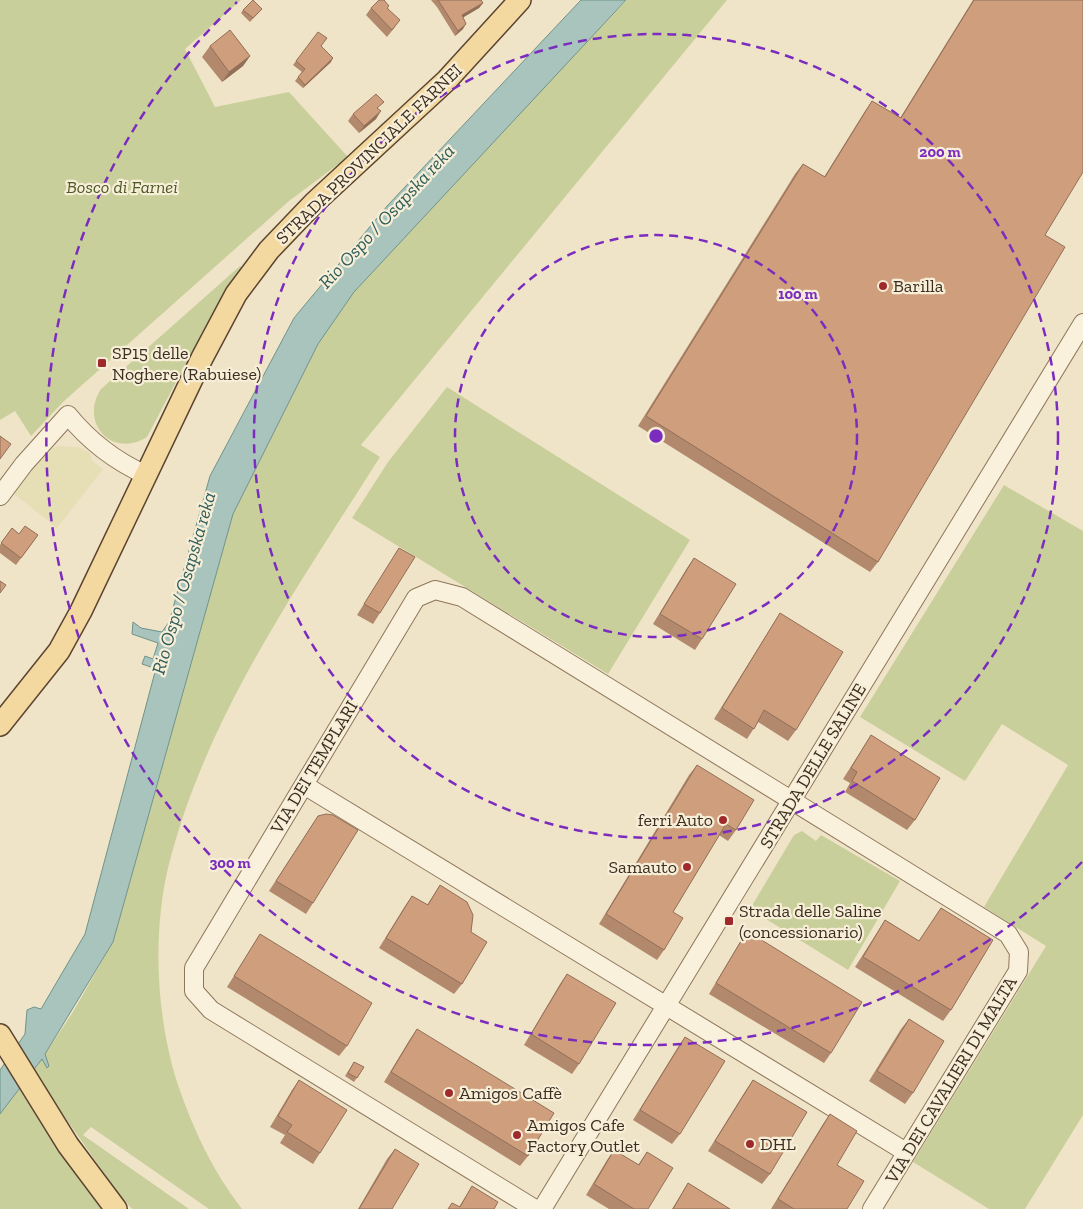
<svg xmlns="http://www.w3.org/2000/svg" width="1083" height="1209" font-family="'Zilla Slab',serif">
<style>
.farmland{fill:#e6deb5}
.green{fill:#c9cf9b}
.water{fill:#a9c4bc;stroke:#6f938a}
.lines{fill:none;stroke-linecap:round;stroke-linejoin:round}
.minor-casing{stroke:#8d765c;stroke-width:20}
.major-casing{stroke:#5b4430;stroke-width:24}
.minor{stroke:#faf1dc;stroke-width:18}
.major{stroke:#f3d9a0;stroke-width:21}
.wall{fill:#b2896c}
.shaded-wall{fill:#916f58}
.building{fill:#cf9f7d;stroke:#916f58}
.ring{fill:none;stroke:#7b2cbf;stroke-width:2.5;stroke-dasharray:9 6}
.poi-dot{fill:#9e2a2b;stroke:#f7eed8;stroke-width:2}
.labels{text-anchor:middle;stroke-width:4.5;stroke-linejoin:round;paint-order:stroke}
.street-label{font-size:18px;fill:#3d2e20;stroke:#f7eed8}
.park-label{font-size:18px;font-style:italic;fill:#4d5a26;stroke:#f7eed8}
.poi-label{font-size:18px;fill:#3d2e20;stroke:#f7eed8;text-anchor:start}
.water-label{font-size:19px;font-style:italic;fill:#2f5d5a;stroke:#f7eed8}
.centre{fill:#7b2cbf;stroke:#f7eed8;stroke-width:2.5}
.ring-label{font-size:15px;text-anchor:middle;font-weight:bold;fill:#7b2cbf;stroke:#f7eed8;stroke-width:4.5;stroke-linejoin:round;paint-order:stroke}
</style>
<rect width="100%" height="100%" fill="#f0e4c8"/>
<path class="farmland" d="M58,446L78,447L90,453L92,461L103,469L57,528L13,493L39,457L47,450Z"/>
<path class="green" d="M0,0H241L185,49L215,107L289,92L348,157L289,201L63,402L31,436L15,411L0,420Z
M627,0H727L361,445L380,457C299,585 207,715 169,864C152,932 156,1018 178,1085C193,1129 213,1172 242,1209H209L91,1127L83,1135L189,1209H132L118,1193L57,1106L50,1105L34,1110L108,1209H0V1114L35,1069L73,1012L113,942L233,514L318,344L354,292L549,81Z
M240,266L242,268L213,312L147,437C112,459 79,423 101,389Z
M447,387L690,540L608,674L352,518L388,462Z
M1004,485L1083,531V1115L1025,1209H989L913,1162L1046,946L984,907L1068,765L1002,724L965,781L860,717Z
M802,831L816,841L821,835L900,881L848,970L750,909L794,835Z"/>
<path class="water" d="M581,0H626L354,292L318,344L233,514L113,942L45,1054L49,1066L47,1068L42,1059L0,1114V1070L25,1034L27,1010L34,1007L41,1009L85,934L155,672L151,667L142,664L145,656L153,659L158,643L132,634L133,622L141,628L162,632L169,622L210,476L294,318L388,205Z"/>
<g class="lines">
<g class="minor-casing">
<path id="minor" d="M0,496L24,464L68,415C90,442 115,461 146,475
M304,785L906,1152
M535,1209L211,1010L194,991V968L416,598L435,590L462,597L1008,934L1019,952L1018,971L872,1209
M542,1209L1083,323"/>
</g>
<g class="major-casing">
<path id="major" d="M0,725L59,651L81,611L202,358L236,294L269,250L314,203L446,81L520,0
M0,1035L68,1145L116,1209"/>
</g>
<use href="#minor" class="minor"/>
<use href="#major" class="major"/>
</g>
<path class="wall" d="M431,0H481L483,3L479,8L463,17V29L455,36L437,7Z
M973,0H1083L1045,235L878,562L870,572L638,426L795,174L803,164L824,177L865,111L872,101L900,118Z
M371,8H388L395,27L387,37L366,15Z
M262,9L250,22L241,13L243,10Z
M210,46L250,56L243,66L222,82L202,57Z
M321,46L331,62L303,88L295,81L302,72L293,65L296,61Z
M379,109L376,119L359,133L348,121L353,114Z
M12,528L19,534L38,535L16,565L0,553V545Z
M399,548L380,613L373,624L357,615Z
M694,558L702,639L695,650L653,624L687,568Z
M780,613L796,730L788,741L758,722L747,739L714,719L773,624Z
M871,735L915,820L907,830L845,792L850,783L843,779Z
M697,765L736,830L728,841L719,835L673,912L664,950L657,960L599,924L689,775Z
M318,816L313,903L306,914L269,891Z
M440,885L471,932L462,984L454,994L379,948L405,906L412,896L427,905Z
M941,908L951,1010L943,1021L855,967L885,920L919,941Z
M747,931L831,1053L824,1063L709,994L740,942Z
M260,934L347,1046L339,1056L227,987Z
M567,974L579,1064L572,1074L524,1045L560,984Z
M909,1019L913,1093L905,1104L869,1081L901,1029Z
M417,1029L528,1156L520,1166L384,1082L410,1039Z
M685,1037L680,1134L672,1144L633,1120L678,1047Z
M354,1062L364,1067L354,1082L345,1076Z
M299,1080L320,1153L313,1164L280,1143L285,1135L270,1127L292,1090Z
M753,1080L770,1174L762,1184L708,1151L746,1090Z
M830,1114L837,1165L847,1209H771L823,1124Z
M395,1149L392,1209H358L387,1159Z
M614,1150L638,1165L647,1152L648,1209H609L586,1195L607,1160Z
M688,1183L730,1209H672Z
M472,1186L494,1209H448L459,1207Z"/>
<path class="shaded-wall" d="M483,3L479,8L459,20L462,15Z
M466,24L463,29L455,36L458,31Z
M250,56L243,66L222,82L229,72Z
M333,58L331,62L303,88L305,85Z
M381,111L376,119L359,133L364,126Z"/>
<path class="building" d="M253,0L262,9L253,18L243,10Z
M379,0H384L389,6L387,8L400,20L392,30L371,8Z
M438,0H481L483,3L462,15L466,24L458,31Z
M974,0H1083V172L1045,235L1065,247L878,562L646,416L803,164L825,177L872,101L901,118Z
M230,30L250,56L229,72L210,46Z
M318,32L327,38L321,46L333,58L305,85L298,77L305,69L296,61Z
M376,94L384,102L377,108L381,111L364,126L353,114Z
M0,436L11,444L0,459Z
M25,526L38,535L21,558L1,543L12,528L19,534Z
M399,548L415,557L380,613L364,604Z
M694,558L736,584L702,639L660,614Z
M0,581L6,585L0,593Z
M780,613L843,652L796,730L764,710L754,729L722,708Z
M871,735L940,778L915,820L852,781L857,772L851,768Z
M697,765L754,800L736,830L726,824L673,912L683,918L664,950L606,914Z
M326,814L333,815L358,830L313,903L276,881L318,816Z
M440,885L467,902L473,915L471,932L487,942L462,984L386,938L412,896L428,905Z
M941,908L993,940L951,1010L863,957L885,920L919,941Z
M747,931L862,1002L831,1053L716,983Z
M260,934L372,1003L347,1046L234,976Z
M567,974L616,1003L579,1064L531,1034Z
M909,1019L944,1041L913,1093L877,1071Z
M417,1029L554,1113L528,1156L391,1072Z
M685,1037L725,1061L680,1134L640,1110Z
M354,1062L364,1067L357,1078L348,1073Z
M299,1080L347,1110L320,1153L287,1132L292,1125L278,1116Z
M753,1080L807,1112L770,1174L715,1141Z
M830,1114L857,1131L837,1165L864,1181L847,1209H794L778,1199Z
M395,1149L419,1164L392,1209H359Z
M614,1150L639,1165L647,1152L673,1168L648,1209H634L594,1184Z
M688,1183L730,1209H673Z
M472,1186L498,1202L494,1209H448L452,1203L460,1207Z"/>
<g class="ring">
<circle cx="656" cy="436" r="201"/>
<circle cx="656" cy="436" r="402"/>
<path d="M1082 862A603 603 0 1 1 237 2"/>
</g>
<g class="poi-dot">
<circle cx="883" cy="286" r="5"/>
<rect x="97" y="358" width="10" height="10" rx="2.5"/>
<circle cx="723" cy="820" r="5"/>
<circle cx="687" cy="867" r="5"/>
<rect x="724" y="916" width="10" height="10" rx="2.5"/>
<circle cx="449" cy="1093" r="5"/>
<circle cx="517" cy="1135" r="5"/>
<circle cx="750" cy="1144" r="5"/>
</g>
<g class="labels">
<g class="street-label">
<text transform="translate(369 154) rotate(-44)" y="6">STRADA PROVINCIALE FARNEI</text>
<text transform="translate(813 766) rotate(-59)" y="6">STRADA DELLE SALINE</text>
<text transform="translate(314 767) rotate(-59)" y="6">VIA DEI TEMPLARI</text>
<text transform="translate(951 1080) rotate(-59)" y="6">VIA DEI CAVALIERI DI MALTA</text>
</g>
<g class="park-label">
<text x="122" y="193">Bosco di Farnei</text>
</g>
<g class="poi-label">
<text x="893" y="292">Barilla</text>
<text x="112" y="359">SP15 delle<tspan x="112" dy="21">Noghere (Rabuiese)</tspan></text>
<text x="713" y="826" text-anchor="end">ferri Auto</text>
<text x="677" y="873" text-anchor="end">Samauto</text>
<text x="739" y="917">Strada delle Saline<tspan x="739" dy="21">(concessionario)</tspan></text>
<text x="459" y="1099">Amigos Caffè</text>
<text x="527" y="1131">Amigos Cafe<tspan x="527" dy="21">Factory Outlet</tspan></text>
<text x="760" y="1150">DHL</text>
</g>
<g class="water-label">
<text transform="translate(386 216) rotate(-47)" y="7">Rio Ospo / Osapska reka</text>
<text transform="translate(183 583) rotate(-74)" y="7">Rio Ospo / Osapska reka</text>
</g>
</g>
<circle cx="656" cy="436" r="8" class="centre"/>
<g class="ring-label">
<text x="940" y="157">200 m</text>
<text x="798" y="299">100 m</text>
<text x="230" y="868">300 m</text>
</g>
</svg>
